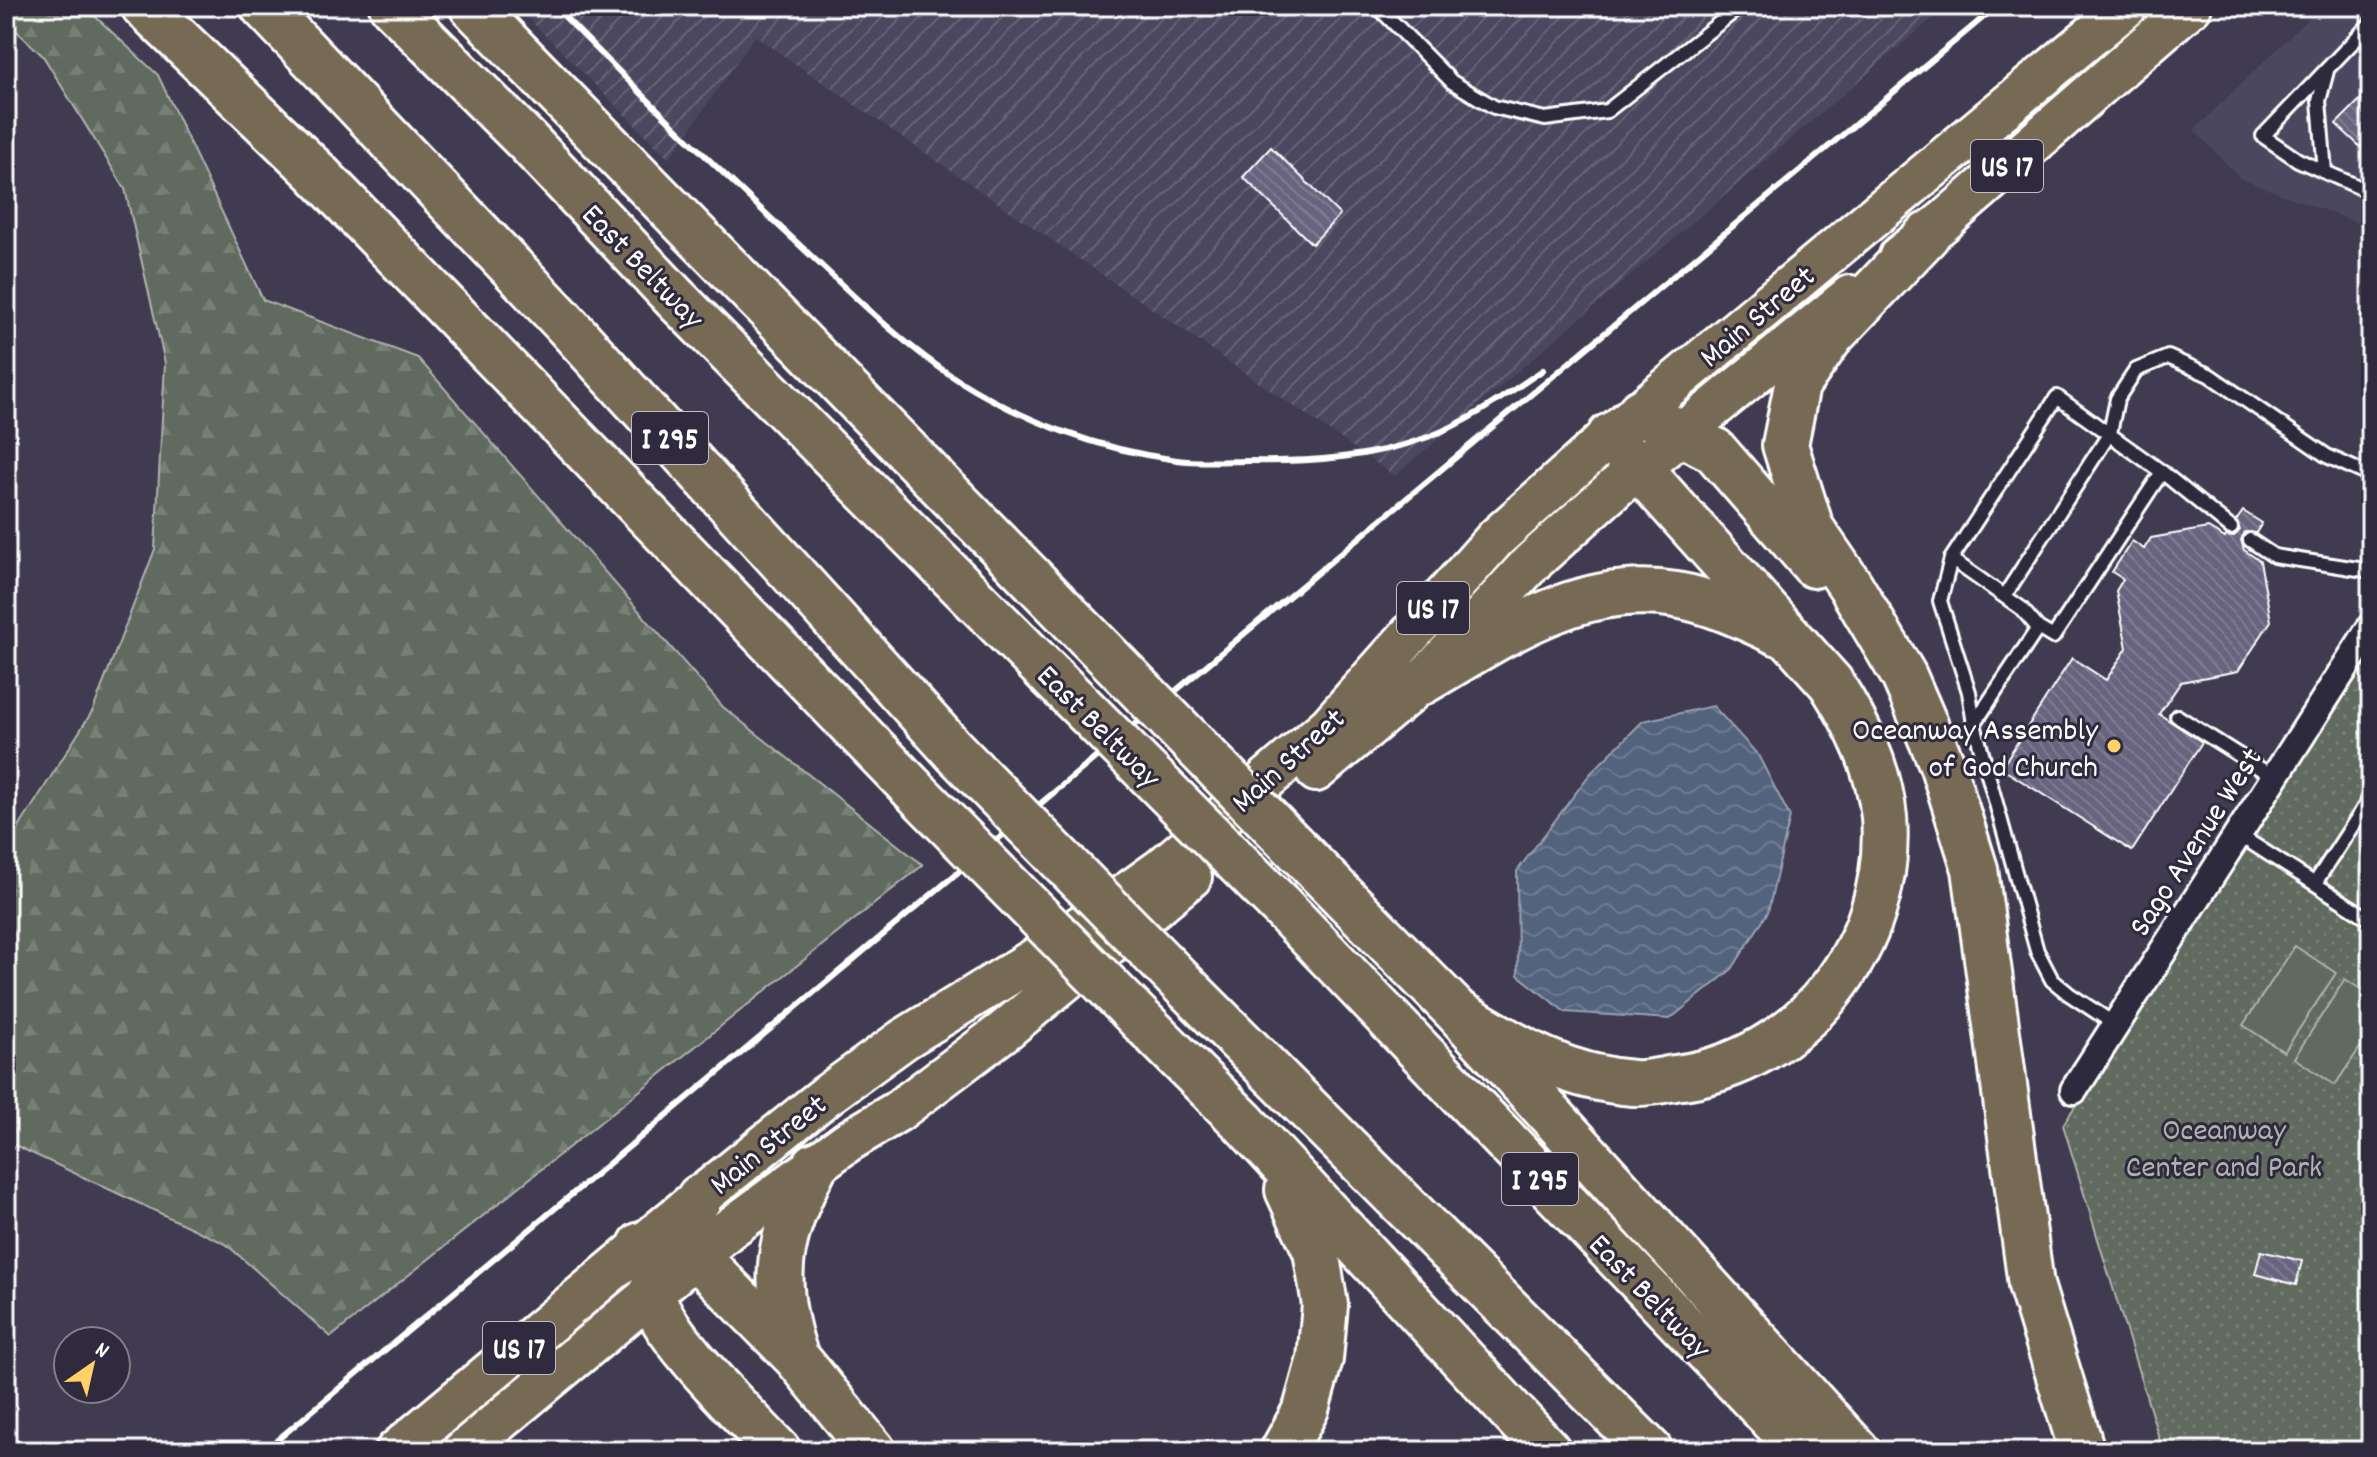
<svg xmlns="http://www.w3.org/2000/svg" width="2377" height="1457" font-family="Dekko,sans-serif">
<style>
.built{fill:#4c475e}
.industrial{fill:url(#industrial-furrows)}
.grass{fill:url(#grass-dots);stroke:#b0b4ae;stroke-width:2}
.forest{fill:url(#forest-firs);stroke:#b0b4ae;stroke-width:2}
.pitch{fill:#606a5e;stroke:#b0b4ae;stroke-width:2}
.water{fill:url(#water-waves);stroke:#98a2b1;stroke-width:2}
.building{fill:url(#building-back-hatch);stroke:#fff;stroke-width:2}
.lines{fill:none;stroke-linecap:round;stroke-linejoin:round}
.lane-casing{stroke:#fff;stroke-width:18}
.street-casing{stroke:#fff;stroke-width:32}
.primary-casing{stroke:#fff;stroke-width:46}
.highway-casing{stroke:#fff;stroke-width:50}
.lane{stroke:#2f2a3d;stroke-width:12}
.street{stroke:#2f2a3d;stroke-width:26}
.primary{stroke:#766a54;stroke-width:40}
.highway{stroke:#766a54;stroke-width:44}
.rail{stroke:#fff;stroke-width:6}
.highway-bridge-casing{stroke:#fff;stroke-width:50;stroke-linecap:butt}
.highway-bridge{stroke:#766a54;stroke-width:44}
.poi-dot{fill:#ffd166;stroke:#2f2a3d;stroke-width:3}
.labels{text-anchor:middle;stroke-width:6;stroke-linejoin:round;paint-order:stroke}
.shield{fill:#2f2a3d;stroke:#c1bfc5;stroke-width:2}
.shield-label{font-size:30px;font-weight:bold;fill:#fff}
.street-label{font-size:32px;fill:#fff;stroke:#2f2a3d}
.poi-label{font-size:32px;fill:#fff;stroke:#2f2a3d;text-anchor:end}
.park-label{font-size:32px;fill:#b0b4ae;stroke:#2f2a3d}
</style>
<defs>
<pattern id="industrial-furrows" width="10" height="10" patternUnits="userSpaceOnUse" patternTransform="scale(2)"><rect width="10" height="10" fill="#4c475e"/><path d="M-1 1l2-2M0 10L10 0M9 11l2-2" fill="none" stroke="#676376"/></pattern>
<pattern id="grass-dots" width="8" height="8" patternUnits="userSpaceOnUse" patternTransform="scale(2)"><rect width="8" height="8" fill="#606a5e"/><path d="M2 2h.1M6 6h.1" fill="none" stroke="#788076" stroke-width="1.8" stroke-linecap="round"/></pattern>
<pattern id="forest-firs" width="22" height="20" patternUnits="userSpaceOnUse" patternTransform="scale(2)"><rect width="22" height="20" fill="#606a5e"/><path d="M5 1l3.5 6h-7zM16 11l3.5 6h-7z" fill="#788076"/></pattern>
<pattern id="water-waves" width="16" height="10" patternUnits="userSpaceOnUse" patternTransform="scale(2)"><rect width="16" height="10" fill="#53647d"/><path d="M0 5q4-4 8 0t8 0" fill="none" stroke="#6d7b90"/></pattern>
<pattern id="building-back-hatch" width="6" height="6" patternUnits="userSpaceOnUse" patternTransform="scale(2)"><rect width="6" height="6" fill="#67647e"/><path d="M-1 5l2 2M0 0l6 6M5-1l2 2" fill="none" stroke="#7e7b91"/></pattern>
</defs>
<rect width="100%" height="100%" fill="#403b50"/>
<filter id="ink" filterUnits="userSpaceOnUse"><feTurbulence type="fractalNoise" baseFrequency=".0125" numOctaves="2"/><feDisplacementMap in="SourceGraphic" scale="16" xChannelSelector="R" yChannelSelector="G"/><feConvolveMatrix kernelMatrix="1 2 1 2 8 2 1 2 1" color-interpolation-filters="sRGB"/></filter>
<g filter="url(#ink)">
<path class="built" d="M2321,6H2371V228L2241,179L2194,130Z"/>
<path class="industrial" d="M516,6H1947L1395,476L755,36L669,159Z"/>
<path class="grass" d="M2371,646V1451H2163L2063,1125Z"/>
<path class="forest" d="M6,6H84L158,75L263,300L418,358L723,707L923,865L331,1337L226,1244L6,1141V848L93,710L155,549L165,363L125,189L43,56L6,21Z"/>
<path class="pitch" d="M2295,946L2336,973L2284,1052L2243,1025Z
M2345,979L2371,996V1031L2335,1085L2294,1058Z"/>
<path class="water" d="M1713,706L1758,755L1790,817L1768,912L1732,969L1670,1019L1565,1012L1518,975L1517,871L1590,774L1643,721Z"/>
<path class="building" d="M2371,89V157L2336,124Z
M1271,147L1340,215L1312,244L1243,177Z
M2243,511L2262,523L2256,533L2245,532L2241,540L2244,550L2260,561L2271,621L2238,671L2181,682L2159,714L2202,742L2132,851L2001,768L2072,658L2106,680L2127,648L2116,591L2123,579L2112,572L2132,541L2144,549L2151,538L2208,528L2225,538L2226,536L2233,537L2240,530L2236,521Z
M2261,1251L2302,1261L2296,1285L2255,1274Z"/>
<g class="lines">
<g class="lane-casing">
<path id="lane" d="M1377,6L1452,82L1494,107L1545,119L1607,111L1741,6
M2371,23L2263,136L2298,160L2363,189L2371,183
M2325,172L2319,101L2327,71
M2250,540L2274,556L2371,571
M1951,559L2021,608L2038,628
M2005,595L2110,433L2117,399L2136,370L2168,357L2209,375L2327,456L2371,476
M2177,716L2275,778
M1974,724L1969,692L1940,601L1951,559L2057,397L2162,472L2231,528
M2239,835L2371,920
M2315,883L2371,797
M2116,1025L2069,994L2052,980L2037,951L1974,724L2038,628L2053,637L2162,472"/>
</g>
<g class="street-casing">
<path id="street" d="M2074,1090L2371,627"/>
</g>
<g class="primary-casing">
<path id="primary" d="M1900,256L1943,222L2191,6
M1316,771L1422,682L1531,563L1615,488L1850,296
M396,1451L700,1197L827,1095L904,1039L1036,958L1161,869L1329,726L1496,538L1610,436L2127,6
M463,1451L729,1229L847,1142L898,1111L1004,1031L1191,877"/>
</g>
<g class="highway-casing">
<path id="highway" d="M144,6L315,171L914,790
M263,6L562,320L955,752
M392,6L528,142L675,298L1048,673
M472,6L1087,635
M1927,235L1832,335L1797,385L1785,445L1811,528L1850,585L1904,676L1942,764L1975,869L2031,1285L2082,1451
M1640,412L1714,450L1814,565
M1422,682C1501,636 1579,579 1676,595C1712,601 1746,618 1779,633
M1313,866L1456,1011L1857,1451
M1279,904L1803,1451
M1186,987L1650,1451
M1456,1011C1514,1046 1563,1078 1633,1083C1647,1084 1662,1080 1675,1078C1803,1063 1894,944 1884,817C1879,767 1857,724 1831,683L1610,436
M1142,1021L1243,1122L1548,1451
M700,1197C682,1225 658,1257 653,1291C649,1323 753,1424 778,1451
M641,1245L669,1247L696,1256L796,1357L873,1451
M795,1355C769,1276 779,1237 815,1165
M1283,1451L1306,1409L1320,1359L1325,1305L1316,1251L1288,1190"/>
</g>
<use href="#lane" class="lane"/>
<use href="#street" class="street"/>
<use href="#primary" class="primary"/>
<use href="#highway" class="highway"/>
<path class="rail" d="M554,6C632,85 711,163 792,238C845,287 897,341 958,380C1023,421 1100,450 1177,460C1201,463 1226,461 1250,461C1310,462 1371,458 1428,437C1469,422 1507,394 1543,370
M264,1451L1997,6"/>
<g class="highway-bridge-casing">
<path id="highway-bridge" d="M1087,635L1313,866
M1048,673L1279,904
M955,752L1186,987
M914,790L1142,1021"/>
</g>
<use href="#highway-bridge" class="highway-bridge"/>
</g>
</g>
<circle class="poi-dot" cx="2114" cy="746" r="8"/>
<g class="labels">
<g class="shield">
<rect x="1971" y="140" width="72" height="52" rx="6"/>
<rect x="632" y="412" width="76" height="52" rx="6"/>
<rect x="1397" y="582" width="72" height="52" rx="6"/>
<rect x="1502" y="1153" width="76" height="52" rx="6"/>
<rect x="483" y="1322" width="72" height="52" rx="6"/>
</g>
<g class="shield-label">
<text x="2007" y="176">US 17</text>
<text x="670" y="448">I 295</text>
<text x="1433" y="618">US 17</text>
<text x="1540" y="1189">I 295</text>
<text x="519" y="1358">US 17</text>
</g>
<g class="street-label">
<text transform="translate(644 265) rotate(46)" y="11">East Beltway</text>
<text transform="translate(1756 315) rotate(-40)" y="11">Main Street</text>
<text transform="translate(1100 725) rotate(45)" y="11">East Beltway</text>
<text transform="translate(1287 759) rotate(-42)" y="11">Main Street</text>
<text transform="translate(2194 841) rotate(-57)" y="11">Sago Avenue West</text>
<text transform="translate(767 1143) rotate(-39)" y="11">Main Street</text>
<text transform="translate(1651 1295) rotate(46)" y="11">East Beltway</text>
</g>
<g class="poi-label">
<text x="2098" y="739">Oceanway Assembly<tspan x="2098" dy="37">of God Church</tspan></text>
</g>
<g class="park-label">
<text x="2224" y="1139">Oceanway<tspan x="2224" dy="37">Center and Park</tspan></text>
</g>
</g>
<rect width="2377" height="1457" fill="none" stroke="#2f2a3d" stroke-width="32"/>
<rect x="16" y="16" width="2345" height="1425" fill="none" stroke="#fff" stroke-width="3" filter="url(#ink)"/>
<g transform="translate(92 1365) rotate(34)"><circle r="38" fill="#2f2a3d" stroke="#827f8b" stroke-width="2"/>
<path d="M0-6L14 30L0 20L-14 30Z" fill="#ffd166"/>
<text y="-12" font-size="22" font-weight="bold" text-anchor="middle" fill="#ffffff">N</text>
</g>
</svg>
